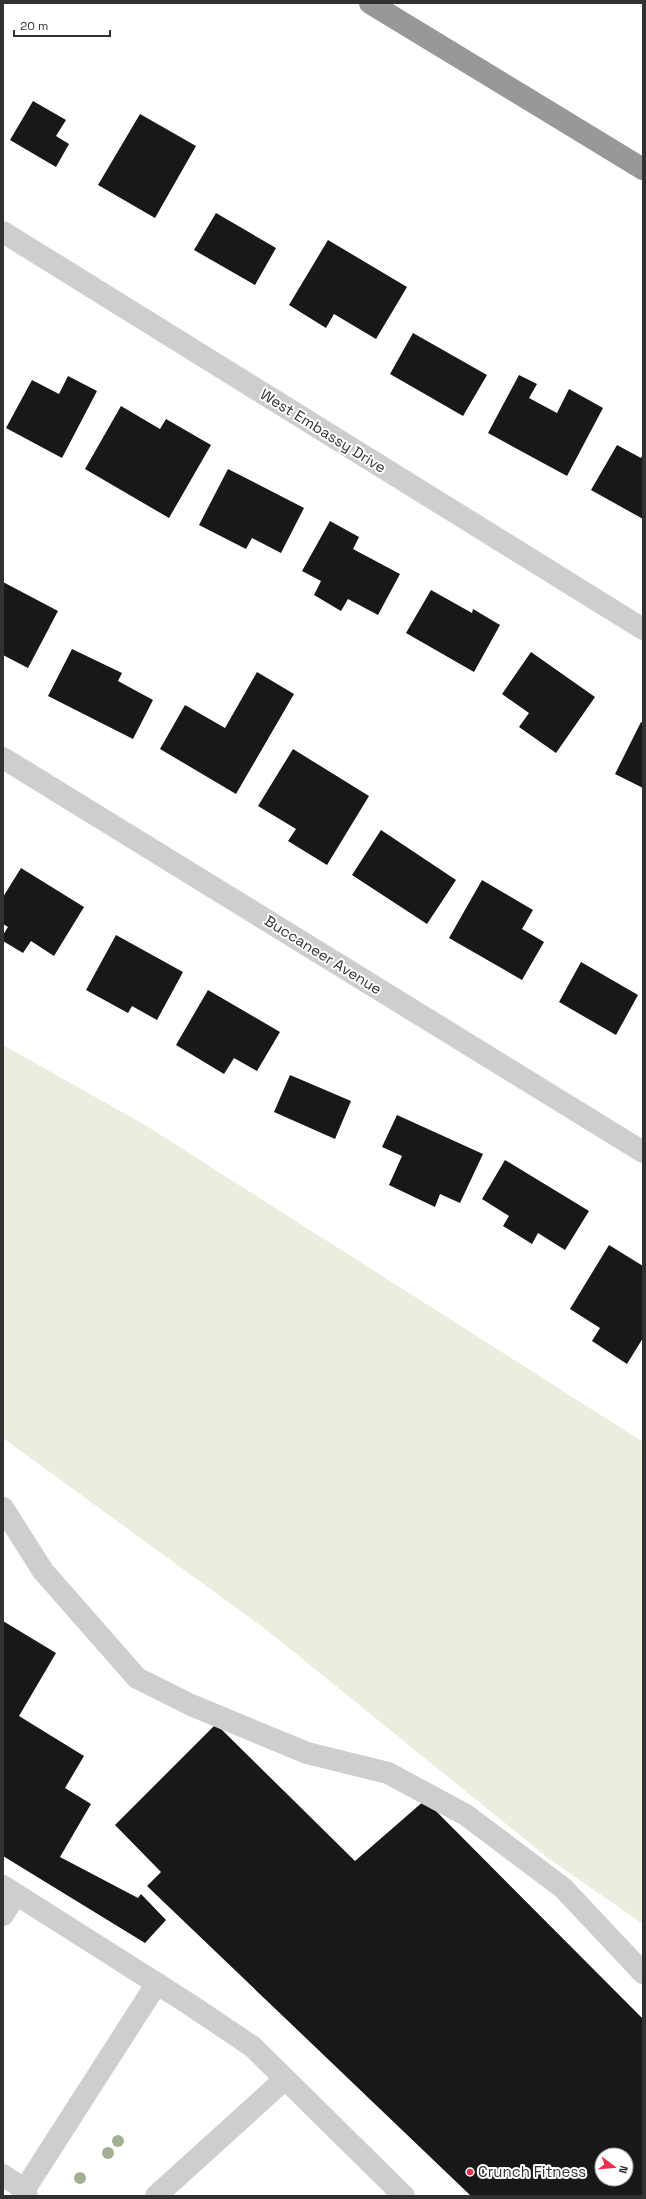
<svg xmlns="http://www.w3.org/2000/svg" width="646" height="2199" font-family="'Space Grotesk',sans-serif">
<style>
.green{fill:#e9eedf}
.building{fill:#181818;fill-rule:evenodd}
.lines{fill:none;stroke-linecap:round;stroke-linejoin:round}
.minor{stroke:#cecece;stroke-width:22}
.highway{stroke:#989898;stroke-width:22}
.tree{fill:#a4b093}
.poi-dot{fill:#ee2e4e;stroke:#fff;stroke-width:1.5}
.labels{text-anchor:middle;stroke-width:4;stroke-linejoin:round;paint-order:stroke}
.street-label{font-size:15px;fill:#313131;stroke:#fff}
.poi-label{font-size:15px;fill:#313131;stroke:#fff;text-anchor:start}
</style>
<rect width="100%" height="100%" fill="#fff"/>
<path class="green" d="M3,1045L145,1125L643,1442V1924L548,1858L268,1631L3,1438Z"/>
<path class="building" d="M33,101L66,120L56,136L69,144L56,167L10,140Z
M140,114L196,146L155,218L98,185Z
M216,213L276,248L255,285L194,250Z
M328,240L407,287L376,339L334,314L326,328L289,305Z
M413,333L487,375L463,416L390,374Z
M519,375L537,384L529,398L557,413L569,389L603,408L567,476L488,433Z
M68,376L97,391L62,458L6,428L32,380L59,394Z
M121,406L160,429L166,419L211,445L169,518L85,469Z
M617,445L641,458L643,454V519L591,490Z
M228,469L304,508L281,553L252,538L246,549L199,525Z
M330,521L359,537L353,549L400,574L378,615L348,599L341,611L314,595L321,581L302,571Z
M3,582L58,611L28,668L3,655Z
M431,590L472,613L473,609L500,625L474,672L406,633Z
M72,649L122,673L118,681L153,700L133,739L48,696Z
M531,652L595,697L556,753L519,727L529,713L502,694Z
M257,672L294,694L236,794L160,749L185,705L225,728Z
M641,722L643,723V788L615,774Z
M293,749L369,796L327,865L288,841L296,829L258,806Z
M381,830L456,880L427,924L352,875Z
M21,868L84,907L54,956L31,941L23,953L3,941V935L8,927L3,924V897Z
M482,880L533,910L522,929L544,942L522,980L449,938Z
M116,935L183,972L157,1020L132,1006L128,1013L86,990Z
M581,962L638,995L616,1035L559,1002Z
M208,990L280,1032L257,1071L234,1058L224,1074L176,1045Z
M290,1075L351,1101L335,1139L274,1112Z
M397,1115L483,1154L460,1203L440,1194L435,1207L389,1185L402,1156L382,1147Z
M505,1160L589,1211L565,1250L538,1233L532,1244L503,1226L509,1216L482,1199Z
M609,1245L643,1266V1338L627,1364L592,1341L600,1328L570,1309Z
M3,1621L56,1653L19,1716L84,1756L65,1788L91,1804L60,1857L138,1898L141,1894L166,1920L145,1943L3,1856Z
M216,1724L355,1861L425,1800L643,2019V2196H471L147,1886L161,1872L115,1825ZM602,2155H626V2179H602Z"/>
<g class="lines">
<path class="minor" d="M3,232L643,629
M3,758L643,1152
M3,1508L43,1571L137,1678L191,1705L307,1753L388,1773L466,1815L563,1888L643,1973
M3,1886L189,2004L253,2047L404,2196
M3,1915L16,1894
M3,2175L19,2186L27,2196
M23,2192L157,1983
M156,2196L285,2079"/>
<path class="highway" d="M370,3L643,169"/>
</g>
<g class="tree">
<circle cx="118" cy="2141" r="6"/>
<circle cx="108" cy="2153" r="6"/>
<circle cx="80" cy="2178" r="6"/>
</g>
<circle class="poi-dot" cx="470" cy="2172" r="4"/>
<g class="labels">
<g class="street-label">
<text transform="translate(323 431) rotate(32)" y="5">West Embassy Drive</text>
<text transform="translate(323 955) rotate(32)" y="5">Buccaneer Avenue</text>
</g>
<g class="poi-label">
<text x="478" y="2177">Crunch Fitness</text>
</g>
</g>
<rect width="646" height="2199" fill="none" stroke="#313131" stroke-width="8"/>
<g transform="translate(614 2167) rotate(106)"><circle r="19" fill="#ffffff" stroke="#adadad"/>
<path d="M0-3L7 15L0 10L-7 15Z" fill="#ee2e4e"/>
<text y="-6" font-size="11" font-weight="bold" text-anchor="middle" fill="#313131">N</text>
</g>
<path d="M14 30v6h96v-6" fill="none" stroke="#313131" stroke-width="2"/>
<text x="20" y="30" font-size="12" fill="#313131" stroke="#ffffff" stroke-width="3" paint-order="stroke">20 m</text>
</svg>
